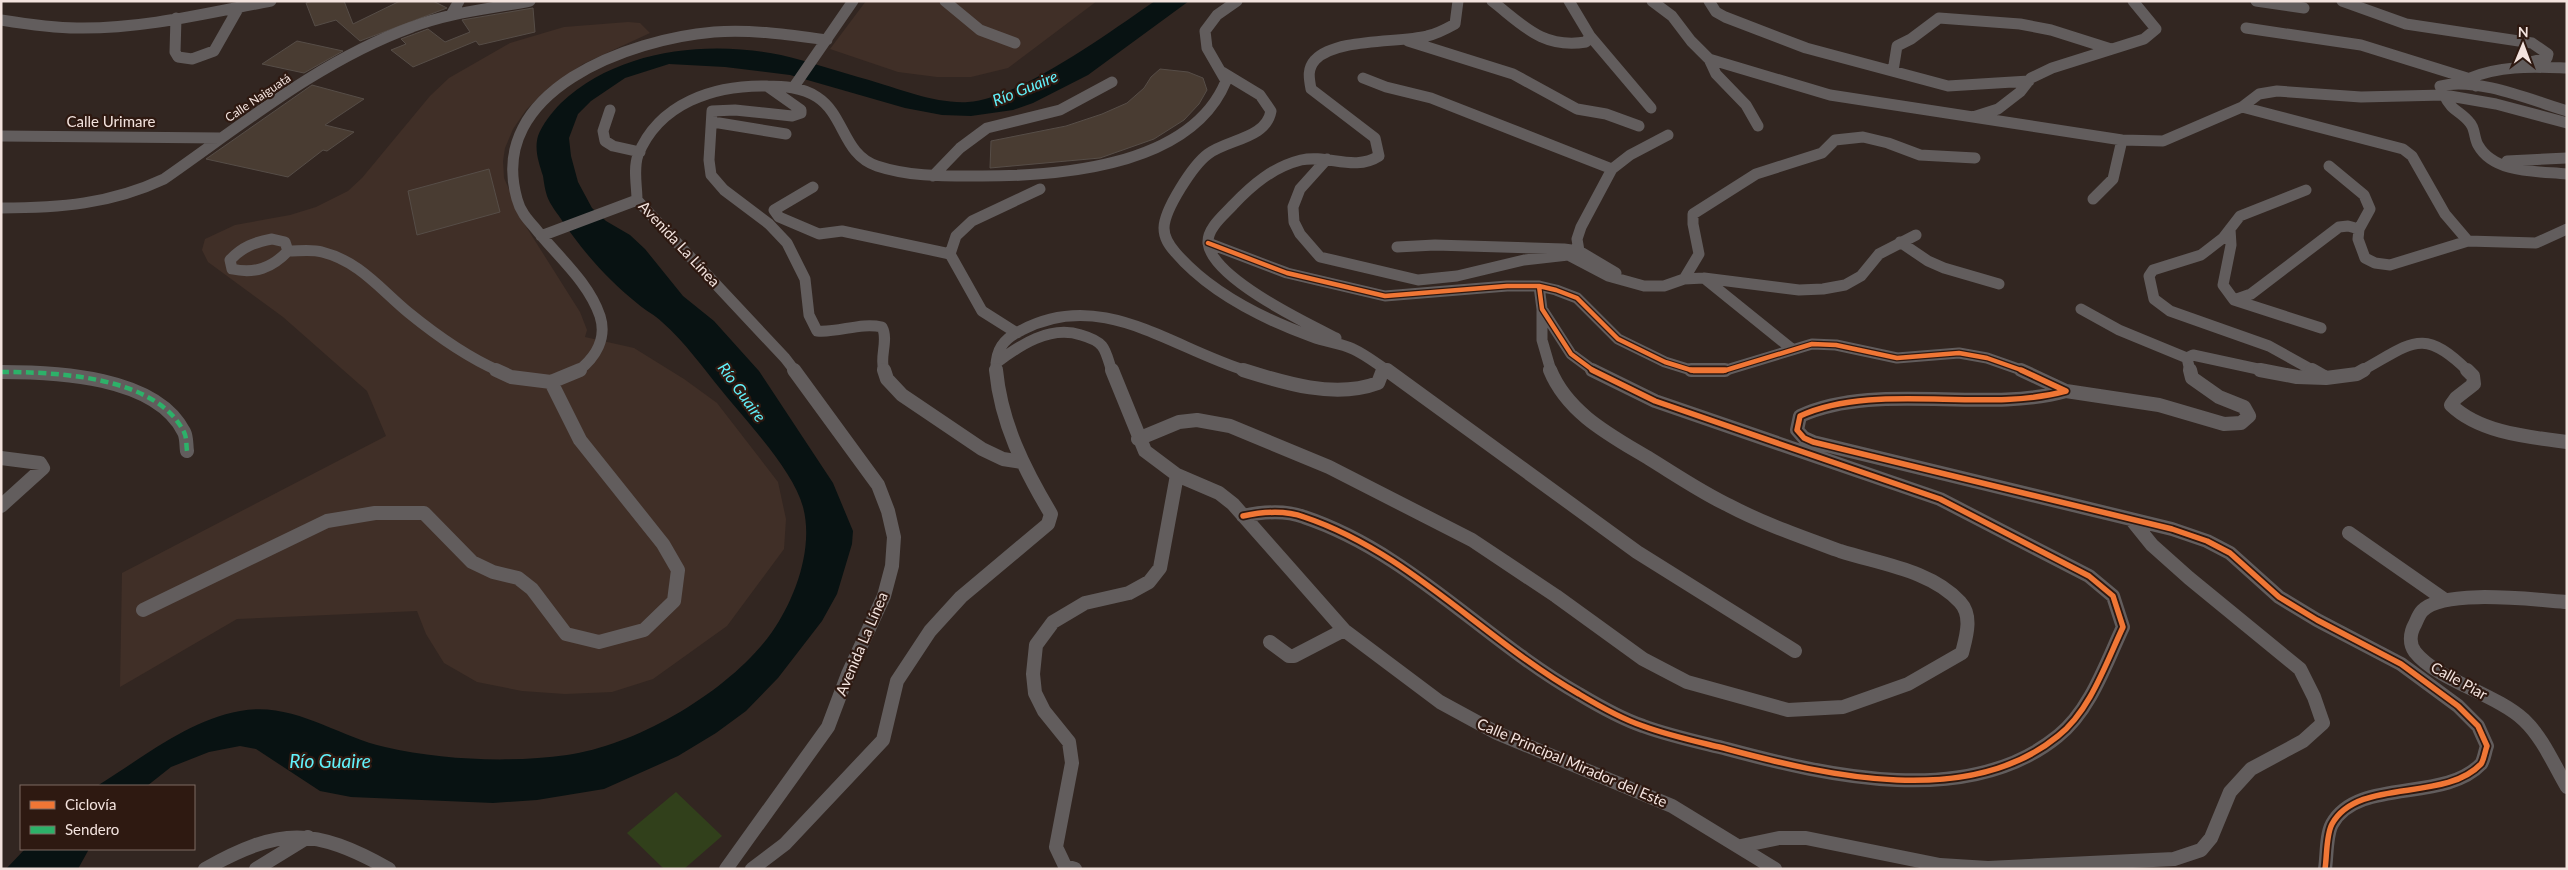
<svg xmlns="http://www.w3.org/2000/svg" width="2568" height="870" font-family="Lato,sans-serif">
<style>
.industrial{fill:#402f27}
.green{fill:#31401b}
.water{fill:#081212}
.building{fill:#493c32;stroke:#564d47}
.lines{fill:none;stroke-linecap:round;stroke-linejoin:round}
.minor-far1{stroke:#625d5d;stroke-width:11}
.minor{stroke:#625d5d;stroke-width:14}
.quiet{stroke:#2db169;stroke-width:4.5;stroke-dasharray:8 4.5;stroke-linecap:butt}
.cycleway-far1-casing{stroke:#2e1911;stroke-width:7}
.cycleway-casing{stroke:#2e1911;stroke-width:9}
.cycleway-far1{stroke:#f07635;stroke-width:4.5}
.cycleway{stroke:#f07635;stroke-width:5.5}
.labels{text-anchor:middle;stroke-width:4.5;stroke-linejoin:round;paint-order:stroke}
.far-street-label{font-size:12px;fill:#f3e3de;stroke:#2e1911}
.street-label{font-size:15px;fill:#f3e3de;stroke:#2e1911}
.water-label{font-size:16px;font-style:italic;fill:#62f1fa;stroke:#2e1911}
.near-water-label{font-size:19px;font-style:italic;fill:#62f1fa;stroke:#2e1911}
</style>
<rect width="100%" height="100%" fill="#322621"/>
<path class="industrial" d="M866,1H1097L1008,68L971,77H937L898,72L830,49Z
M628,22L640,23L650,33L583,64L546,90L526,110L513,129L505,148L503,161L504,178L525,225L580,312L587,330L585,337L634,348L684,379L717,403L778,482L786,519L784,549L727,626L653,679L612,692L565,694L522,691L477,682L444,663L426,634L417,611L237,619L120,687L122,573L386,436L367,391L283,317L208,262L202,250L205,239L235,225L290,215L316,207L348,191L362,178L430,96L449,78L510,43L564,27Z"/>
<path class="green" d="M676,792L722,836L684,869H664L627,833Z"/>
<path class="water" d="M1155,1H1189L1088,75L1033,103L1013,110L971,116L942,115L905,108L790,75L725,67L669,64L625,78L591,101L578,114L569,138L571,156L578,182L592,208L606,221L630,235L645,249L683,296L714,321L759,371L833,483L853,531L852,544L837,594L822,621L778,678L746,711L716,733L678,756L604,789L537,800L493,803L351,797L320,791L256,749L240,746L209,752L171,767L147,786H97C141,759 188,720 240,711C293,701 336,736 385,747C442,760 509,763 567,755C638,745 731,690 772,632C795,599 814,548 803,507C793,470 747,422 722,391C703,368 685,342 662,322C655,315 646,311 638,304C609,281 584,253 563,222C558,214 550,205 547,196C545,190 544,183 543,176C539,163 534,150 538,136C542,125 552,112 561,103C618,49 708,40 781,55C811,62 840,72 869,80C900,89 936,104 968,102C1019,99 1111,31 1155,1Z
M25,849H89L78,869H6Z"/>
<path class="building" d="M313,1H344L353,24L400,1H433L447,8L360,41L336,20L315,26L306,3Z
M533,8L535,32L479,45L476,41L413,67L391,50L406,44L401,39L428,29L445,42L470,32L462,20Z
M297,41L343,51L304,73L262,64Z
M1160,69L1188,72L1203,78L1207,90L1199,104L1184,120L1154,139L1100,158L990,168L991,141L1066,126L1102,114L1127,103L1144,88L1151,77Z
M312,85L364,99L325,125L354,132L327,151L323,150L288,177L206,159Z
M489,169L500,212L417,235L408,191Z"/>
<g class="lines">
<path class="minor-far1" d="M945,1L980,30L1015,43
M1492,1C1523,25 1542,49 1586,42L1590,36L1569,1
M1652,1L1672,16L1691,41L1709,59L1830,95L2122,140L2163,141L2242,107L2259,94L2277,91L2361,97L2444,95L2440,86C2477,77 2531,100 2567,111
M1709,1L1716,12L1725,17L1806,48L1948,86L2029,81
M2256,1L2304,8
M2342,1L2406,24L2532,43L2548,54L2547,58L2518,65
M451,15L459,1
M176,18L175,52L178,57L192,59L214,51L239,7
M1,20C26,24 52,28 77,28C143,29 207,13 271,1
M2246,28L2361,45L2467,78
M1590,36L1651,108
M1408,41L1513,74L1577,109L1606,114L1639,126
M1709,59L1716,74L1746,105L1758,126
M1893,71L1897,46L1911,39L1939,18L2020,24L2051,30L2111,49
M1222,72L1260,95L1271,111C1266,139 1228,139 1208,154C1193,165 1164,210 1164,228C1164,238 1169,245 1175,252C1210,293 1263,319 1313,337C1326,342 1341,343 1353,349C1366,355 1377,364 1388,371
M1363,78L1386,87L1431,98L1612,169
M767,86L801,110V113L792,116L735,110L712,111L709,160L711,175L724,190L769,224L787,243L805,279L809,315L817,331C839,333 860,322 882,327C889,340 879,357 884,371
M2476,86L2470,78C2502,65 2533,67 2567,68
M793,88L853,1
M2242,107L2403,149L2412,156L2445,214L2468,241
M610,110L603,131L605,141L613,146L640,152
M1973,117L1998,109L2020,92L2031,78L2052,68L2144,39L2156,29L2133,1
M713,122L786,134
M2567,123L2496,104L2444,95C2452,112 2461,111 2470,123C2475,128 2474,138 2478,145C2494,174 2538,171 2567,174
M1,136L221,138
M1327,159L1300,189L1293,207L1294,222L1300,234L1320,257L1418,280L1457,276L1524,260L1568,255L1608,276L1644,286H1664L1684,279L1704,278L1799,290L1823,289L1845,285L1861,276L1879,254L1916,235
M2507,161L2567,158
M2329,166L2364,195L2370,209L2359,229
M933,176L960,148L987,128L1060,110L1112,82
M813,187L774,210L779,217L819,234L842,231L950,254
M2306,190L2240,216L2223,238L2201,255L2153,270L2149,276L2154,299L2170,311L2269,346L2314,371
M2093,199L2113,179L2122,140
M1,208C59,208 111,204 164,179C243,124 321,60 412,27C450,12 490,9 530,1
M2230,229L2231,245L2223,285L2234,300L2251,294L2339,227L2348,226L2359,229L2358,239L2365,258L2375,263L2390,265L2468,241L2536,243L2567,229
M541,236L637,200
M272,239L285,242L288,251C272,268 255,274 232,269L230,260C242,247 255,242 272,239Z
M1900,242L1928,261L1944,268L1999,284
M1208,243L1287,273L1385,296L1507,286H1539L1556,290L1577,298L1618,339L1665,362L1694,371H1723L1812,344L1836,345L1897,358L1959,353L1987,358L2024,371
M1397,247L1435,245L1564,249L1579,251L1616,273
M288,251C299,251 312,249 322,252C359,261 381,290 409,313C436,335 467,357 499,371
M1579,251L1577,239L1581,227L1612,169L1630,155L1668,135
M1704,278L1792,349
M1684,279L1699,254L1693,224V214L1756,174L1822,153L1835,140L1863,137L1888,143L1920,155L1975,158
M1539,286L1542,309L1571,354L1594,371
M2234,300L2321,328
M1542,309V340L1551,371
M2081,309L2119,330L2187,358
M1017,333L982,311L950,254L956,236L972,221L1040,189
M1336,338C1306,323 1212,278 1208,243C1207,228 1224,215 1233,205C1252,185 1273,167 1301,160C1328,154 1354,172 1379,156L1375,138L1311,89C1309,78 1307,69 1315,60C1336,38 1398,43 1427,36C1437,34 1446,29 1455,24L1458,1
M996,363C1020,345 1050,325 1081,335C1088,337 1098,341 1102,346C1107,352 1109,364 1112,371
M578,371C596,357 607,338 600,316C588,281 557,256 535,228C527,219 520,211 517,199C486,90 630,39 714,32C752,29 790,35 827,40
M795,371L785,358L637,200C637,186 633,169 638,155C659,103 714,85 766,86C783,86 802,87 817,97C845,115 843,155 877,166C907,176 940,176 971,176C1051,177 1190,169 1226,81L1207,48L1205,31L1217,15L1237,1
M996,371C995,350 1003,339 1022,330C1102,288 1171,348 1247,371
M1383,371L1384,369
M2190,371L2187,358L2193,355L2267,371
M2361,371C2411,344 2422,325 2468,371"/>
<path class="minor" d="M884,370L887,379L902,395L982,449L1003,459L1022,462
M1112,370L1145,451L1177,475L1219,493L1233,504L1344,630L1440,702L1497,733L1672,806L1775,869
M1243,370C1284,383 1335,399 1378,383L1383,370
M1387,370L1637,552L1795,651
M1691,370H1725
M2021,370L2066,391C1983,414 1876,381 1800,416L1797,430L1804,438L1813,442L2172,529L2207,541L2230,553L2279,597L2317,620L2401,664L2458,706L2478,726L2487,746C2485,751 2484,760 2481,764C2444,803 2358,777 2332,824C2326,835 2327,856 2325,869
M2260,370L2297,377L2326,378L2312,370
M2467,370L2473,376L2474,384L2456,398L2451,405C2480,433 2529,437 2567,442
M1,372C56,372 156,376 184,432C187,438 186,445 187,451
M2326,378L2357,374L2364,370
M551,382L580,370
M2066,391L2159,405L2224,424L2241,423L2249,416L2244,407L2219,397L2192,378L2190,370
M1138,439L1179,422L1197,420L1230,426L1329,467L1472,540L1556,596L1643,659L1687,682L1788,710L1843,707L1908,684L1962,653C1966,637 1973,616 1960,602C1931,570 1880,564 1840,551C1802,537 1764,524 1728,505C1701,492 1676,475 1650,459C1612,436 1568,414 1550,370
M1,458L40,463L43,468L1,506
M1243,516C1262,512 1285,510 1304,517C1409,552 1484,640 1579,694C1599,706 1622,719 1643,726C1670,736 1699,742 1727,749C1828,776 1969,809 2058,736C2090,711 2106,663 2123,627L2113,596L2089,576L1940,499L1655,401L1592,370
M2349,533L2445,600
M2567,602C2536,600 2443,588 2422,611C2419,614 2417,620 2415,624C2410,633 2409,644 2415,652C2437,680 2496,694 2524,720C2543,738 2554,765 2567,787
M143,610L327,521L375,513H424L472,562L493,572L518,578L532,589L566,634L599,642L644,630L674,601L678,570L663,544L580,440L551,382L511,377L496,370
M1270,642L1289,656H1294L1344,630
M1741,846L1779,838H1806L1940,865L1988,868L2174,859L2201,850L2211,838L2230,792L2251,769L2303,741L2323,723L2314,697L2300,669L2189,578L2152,545L2131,519
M205,869C280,827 314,827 389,869
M256,869L308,837
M726,869L828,727L848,674L884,596L892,566L894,537L888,511L878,485L794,370
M752,869L785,844L883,740L897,681L930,631L961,597L1048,524L1051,514C1024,469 1001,423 996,370
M1075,869L1065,866L1056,847L1072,763L1069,742L1044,711L1035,693L1033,674L1036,645L1053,622L1085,603L1129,593L1149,582L1160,568L1177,475"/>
<path class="quiet" d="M1,372C56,372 156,376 184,432C187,438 186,445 187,451"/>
<g class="cycleway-far1-casing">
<path id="cycleway-far1" d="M1208,243L1287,273L1385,296L1507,286H1539L1556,290L1577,298L1618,339L1665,362L1694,371H1723L1812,344L1836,345L1897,358L1959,353L1987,358L2024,371
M1539,286L1542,309L1571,354L1594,371"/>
</g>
<g class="cycleway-casing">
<path id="cycleway" d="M1691,370H1725
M2021,370L2066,391C1983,414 1876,381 1800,416L1797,430L1804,438L1813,442L2172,529L2207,541L2230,553L2279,597L2317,620L2401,664L2458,706L2478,726L2487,746C2485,751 2484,760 2481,764C2444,803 2358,777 2332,824C2326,835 2327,856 2325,869
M1243,516C1262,512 1285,510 1304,517C1409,552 1484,640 1579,694C1599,706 1622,719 1643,726C1670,736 1699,742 1727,749C1828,776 1969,809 2058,736C2090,711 2106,663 2123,627L2113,596L2089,576L1940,499L1655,401L1592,370"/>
</g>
<use href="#cycleway-far1" class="cycleway-far1"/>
<use href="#cycleway" class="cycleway"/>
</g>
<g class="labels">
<g class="far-street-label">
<text transform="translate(258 98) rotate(-34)" y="4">Calle Naiguatá</text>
</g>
<g class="street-label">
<text x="111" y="127">Calle Urimare</text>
<text transform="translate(679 244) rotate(47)" y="5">Avenida La Línea</text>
<text transform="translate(862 644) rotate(-67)" y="5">Avenida La Línea</text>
<text transform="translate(2459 681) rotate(29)" y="5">Calle Piar</text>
<text transform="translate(1572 763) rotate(23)" y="5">Calle Principal Mirador del Este</text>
</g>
<g class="water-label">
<text transform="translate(1025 88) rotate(-22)" y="6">Río Guaire</text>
<text transform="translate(742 392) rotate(54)" y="6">Río Guaire</text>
</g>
<g class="near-water-label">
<text x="330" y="768">Río Guaire</text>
</g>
</g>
<rect width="2568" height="870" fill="none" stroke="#f3e3de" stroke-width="5"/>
<rect x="20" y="785" width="175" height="65" fill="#2e1911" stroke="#7d6a63"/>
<rect x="30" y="801" width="25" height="8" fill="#f07635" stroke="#7d6a63"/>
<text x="65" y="810" font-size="15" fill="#f3e3de">Ciclovía</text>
<rect x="30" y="826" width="25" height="8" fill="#2db169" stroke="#7d6a63"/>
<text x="65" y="835" font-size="15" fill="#f3e3de">Sendero</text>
<g transform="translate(2523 45) rotate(1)" stroke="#2e1911" stroke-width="4" paint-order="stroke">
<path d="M0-4L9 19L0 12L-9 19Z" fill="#f3e3de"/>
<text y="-8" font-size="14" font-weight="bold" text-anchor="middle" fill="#f3e3de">N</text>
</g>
</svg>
